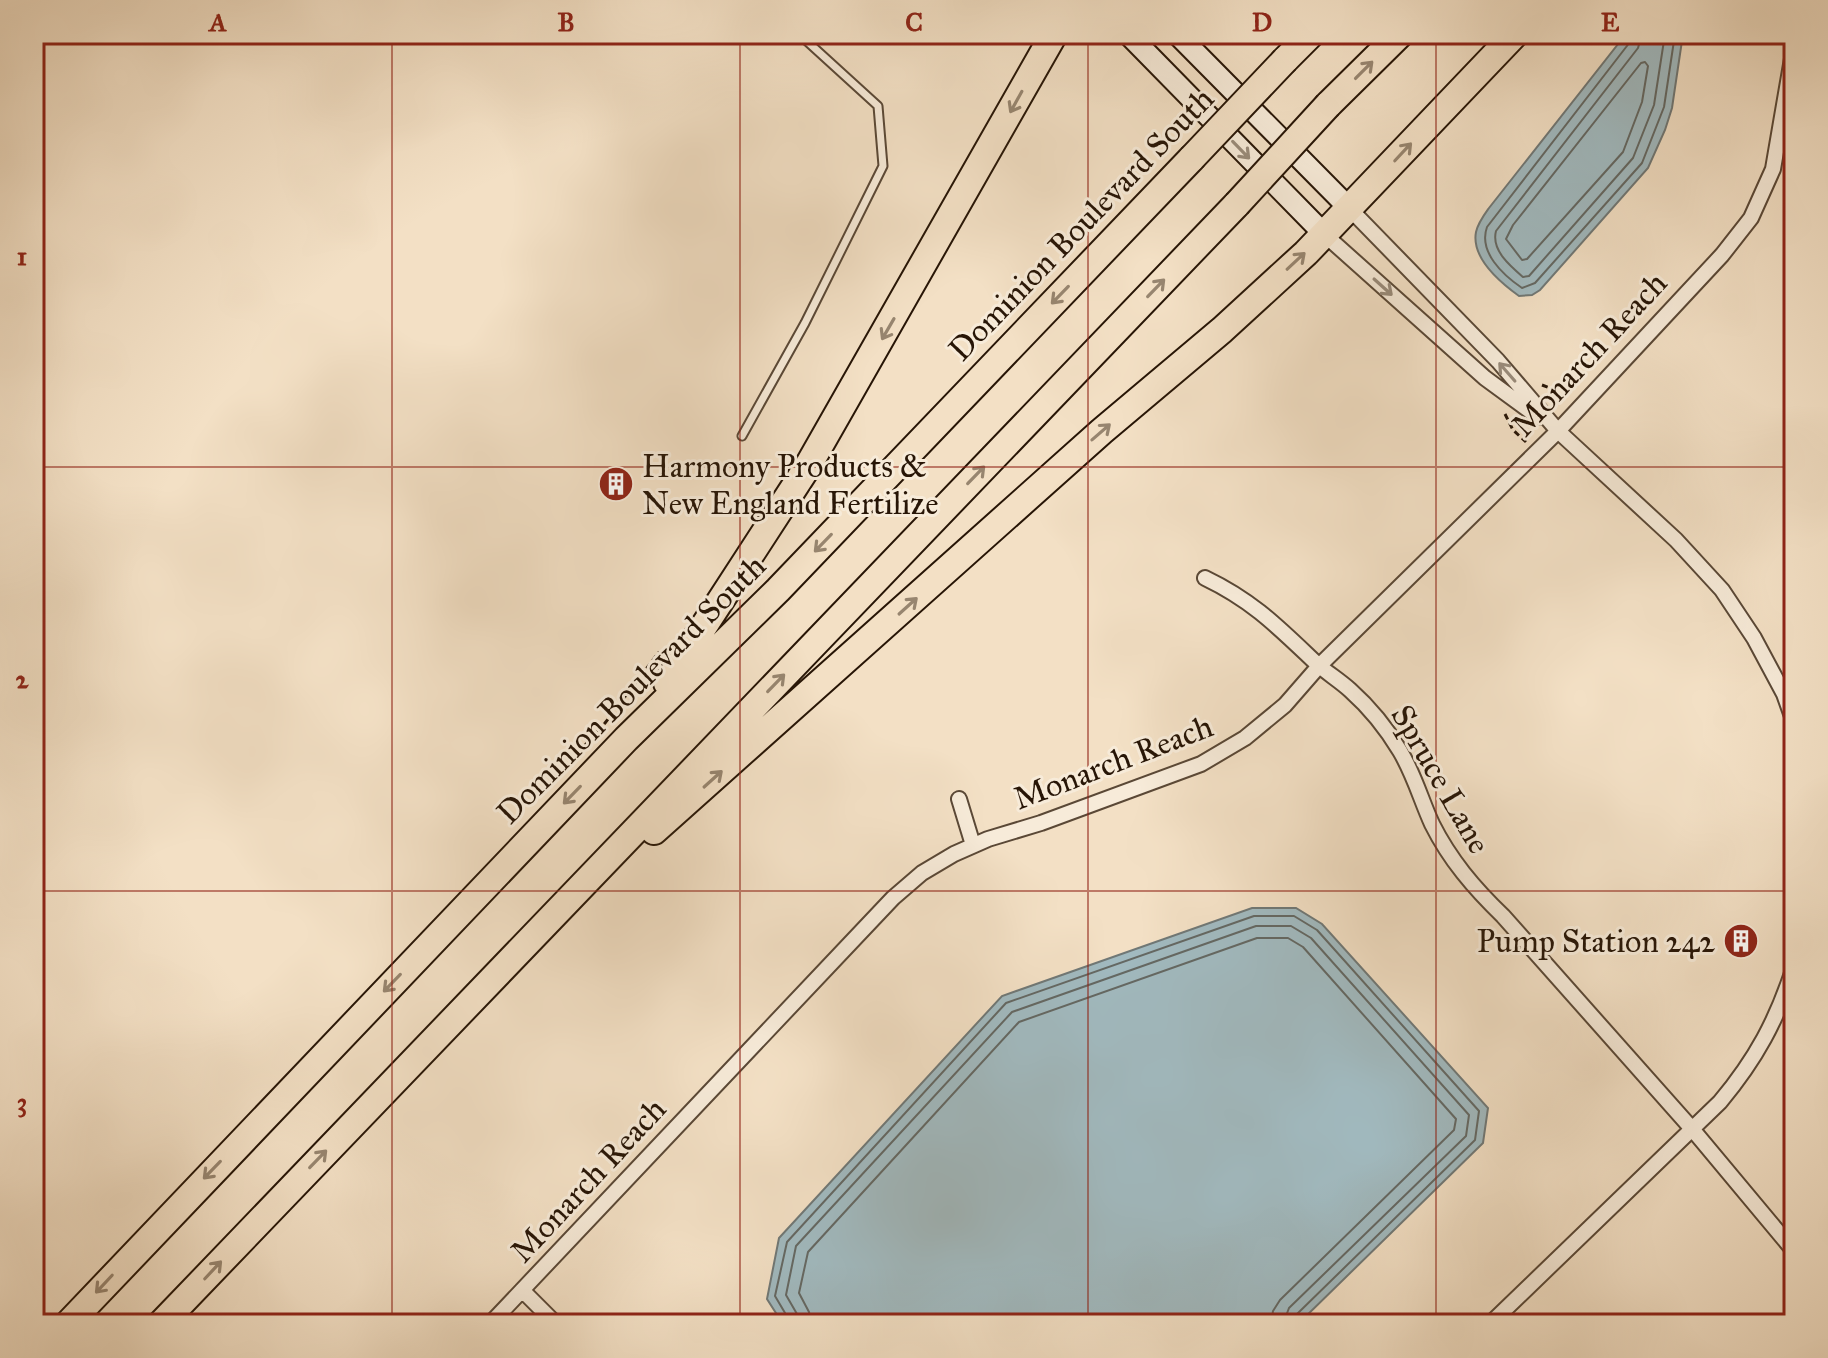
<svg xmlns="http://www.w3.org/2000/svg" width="1828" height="1358" font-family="'IM FELL Great Primer',serif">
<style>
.water{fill:#a1bac0;stroke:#707876;stroke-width:2}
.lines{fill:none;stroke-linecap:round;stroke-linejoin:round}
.shore{stroke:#646863;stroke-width:2}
.service-casing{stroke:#5a4836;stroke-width:11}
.minor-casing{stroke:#5a4836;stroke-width:18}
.secondary-casing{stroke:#271506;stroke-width:24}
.motorway-casing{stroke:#271506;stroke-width:30}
.path{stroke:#271506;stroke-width:3;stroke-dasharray:6 4;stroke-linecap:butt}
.service{stroke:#f7ebd9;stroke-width:7}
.minor{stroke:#f7ebd9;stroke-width:14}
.secondary{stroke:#f7ebd9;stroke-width:20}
.motorway{stroke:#f3e0c5;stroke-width:26}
.motorway-bridge-casing{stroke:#271506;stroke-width:30;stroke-linecap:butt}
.motorway-bridge{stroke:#f3e0c5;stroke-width:26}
.oneway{stroke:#97856f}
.oneway2{stroke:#998b7a}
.grid{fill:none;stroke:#8f2418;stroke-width:2;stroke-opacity:0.55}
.labels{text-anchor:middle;stroke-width:6;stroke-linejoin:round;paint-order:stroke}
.street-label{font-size:32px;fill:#271506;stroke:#f7ebd9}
.poi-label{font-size:32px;fill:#271506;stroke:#f7ebd9;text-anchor:start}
.neatline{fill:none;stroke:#8f2418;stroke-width:3}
.grid-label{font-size:26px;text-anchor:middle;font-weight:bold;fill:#8f2418}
</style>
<rect width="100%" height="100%" fill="#f3e0c5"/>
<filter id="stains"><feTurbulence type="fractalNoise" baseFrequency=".0025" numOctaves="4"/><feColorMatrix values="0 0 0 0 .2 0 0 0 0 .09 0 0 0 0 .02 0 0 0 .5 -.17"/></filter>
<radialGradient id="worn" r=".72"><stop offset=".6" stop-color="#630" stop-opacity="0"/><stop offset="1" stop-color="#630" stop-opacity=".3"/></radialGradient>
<path class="water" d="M1626,34H1683L1672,108L1665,130L1648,168L1540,290L1532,295L1519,296C1501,283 1471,258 1476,232C1478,223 1484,215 1489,208Z
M1252,908H1296L1322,924L1488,1108L1483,1143L1298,1324H783L767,1299L779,1238L1002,996Z"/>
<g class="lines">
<path class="shore" d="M1632,34L1630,42L1487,227C1478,252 1503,275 1522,288L1535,283L1642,163L1664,107L1675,34
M1642,34L1638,48L1496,231C1491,250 1510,266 1523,277L1529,276L1633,158L1654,105L1665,34
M1645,62L1648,66L1642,102L1623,152L1527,259L1522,260L1506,239L1513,225L1641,63Z
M789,1324L788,1318L775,1296L787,1242L1006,1003L1254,916H1294L1317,930L1479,1111L1475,1140L1296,1315L1293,1324
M799,1324L797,1314L786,1295L796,1246L1012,1012L1256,926H1291L1311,938L1469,1115L1466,1136L1289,1308L1283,1324
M811,1324L809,1312L799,1293L808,1252L1019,1022L1257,938H1288L1303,947L1456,1119L1454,1130L1280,1300L1273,1311L1271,1324"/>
<g class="service-casing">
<path id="service" d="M742,436L805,323L883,166L878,106L799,34"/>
</g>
<g class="minor-casing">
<path id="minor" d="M1349,208L1498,361L1558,431L1676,540L1722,590L1754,638L1784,694L1794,722
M1325,235L1485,378L1538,417
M1205,578C1253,601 1278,627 1316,663C1327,673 1339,680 1350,690C1369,707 1387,729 1400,751C1414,774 1421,800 1432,824C1450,860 1474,888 1503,916L1693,1130L1794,1251
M959,799L973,845
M522,1290L556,1324
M490,1324L893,898L922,873L954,854L988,839L1041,823L1201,764L1245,738L1285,705L1319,666L1558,431L1722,255L1751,218L1773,169L1794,47
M1490,1324L1720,1102C1756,1059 1777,1020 1794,967"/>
</g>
<g class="secondary-casing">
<path id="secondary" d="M1128,34L1325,235
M1177,34L1349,208"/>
</g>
<g class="motorway-casing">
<path id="motorway" d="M1285,60L1311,34
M1328,105L1400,34
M667,683L808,466L1054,34
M654,831L1102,431L1222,330L1306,253L1515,34
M68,1324L626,739L778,590L1192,158
M161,1324L1237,204"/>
</g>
<path class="path" d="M1542,385L1555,390L1565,400
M1505,414L1513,430L1526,442
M544,791L605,723L659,652"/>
<use href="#service" class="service"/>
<use href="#minor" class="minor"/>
<use href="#secondary" class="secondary"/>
<use href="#motorway" class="motorway"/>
<g class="motorway-bridge-casing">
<path id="motorway-bridge" d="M1192,158L1285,60
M1237,204L1328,105"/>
</g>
<use href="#motorway-bridge" class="motorway-bridge"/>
</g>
<defs><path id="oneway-shaft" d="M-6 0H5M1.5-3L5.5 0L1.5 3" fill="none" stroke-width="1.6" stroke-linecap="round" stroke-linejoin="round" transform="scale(2)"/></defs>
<g class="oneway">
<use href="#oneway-shaft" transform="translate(1364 70) rotate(-45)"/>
<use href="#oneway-shaft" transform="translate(1016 102) rotate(119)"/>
<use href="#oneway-shaft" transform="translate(1403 152) rotate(-47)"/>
<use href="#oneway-shaft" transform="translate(1296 261) rotate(-43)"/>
<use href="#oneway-shaft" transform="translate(1156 288) rotate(-46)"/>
<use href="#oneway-shaft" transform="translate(1060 295) rotate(134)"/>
<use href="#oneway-shaft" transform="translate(888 329) rotate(120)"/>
<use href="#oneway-shaft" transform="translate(1101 432) rotate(-41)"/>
<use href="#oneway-shaft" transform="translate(976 475) rotate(-46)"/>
<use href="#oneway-shaft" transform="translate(823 543) rotate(134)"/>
<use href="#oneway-shaft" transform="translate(908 606) rotate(-42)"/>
<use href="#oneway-shaft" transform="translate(776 683) rotate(-46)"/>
<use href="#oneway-shaft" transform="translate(713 779) rotate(-42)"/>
<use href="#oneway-shaft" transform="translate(572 795) rotate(134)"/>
<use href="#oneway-shaft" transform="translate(392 983) rotate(134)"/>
<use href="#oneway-shaft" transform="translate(318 1159) rotate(-46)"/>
<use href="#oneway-shaft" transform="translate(212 1170) rotate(134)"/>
<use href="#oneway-shaft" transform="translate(213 1270) rotate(-47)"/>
<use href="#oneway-shaft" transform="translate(104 1284) rotate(133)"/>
</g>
<g class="oneway2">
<use href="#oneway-shaft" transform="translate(1241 150) rotate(46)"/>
<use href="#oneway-shaft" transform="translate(1383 287) rotate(42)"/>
<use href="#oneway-shaft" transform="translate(1507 372) rotate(-131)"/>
</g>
<path class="grid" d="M392,34V1324M740,34V1324M1088,34V1324M1436,34V1324M34,467H1794M34,891H1794"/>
<defs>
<g id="building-disc" transform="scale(1.8)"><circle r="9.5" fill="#8f2418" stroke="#f7ebd9"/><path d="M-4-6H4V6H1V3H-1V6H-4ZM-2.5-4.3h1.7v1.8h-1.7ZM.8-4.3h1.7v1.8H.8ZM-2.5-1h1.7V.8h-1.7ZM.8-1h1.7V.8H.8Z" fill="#fff"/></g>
</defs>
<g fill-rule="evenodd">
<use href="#building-disc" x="616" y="484"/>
<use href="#building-disc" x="1741" y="941"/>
</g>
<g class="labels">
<g class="street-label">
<text transform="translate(1081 224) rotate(-46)" y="11">Dominion Boulevard South</text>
<text transform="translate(1589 354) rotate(-47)" y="11">Monarch Reach</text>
<text transform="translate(631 689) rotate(-45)" y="11">Dominion Boulevard South</text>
<text transform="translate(1113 762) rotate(-21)" y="11">Monarch Reach</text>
<text transform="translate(1441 779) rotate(60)" y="11">Spruce Lane</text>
<text transform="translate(588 1180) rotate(-47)" y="11">Monarch Reach</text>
</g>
<g class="poi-label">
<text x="642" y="477">Harmony Products &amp;<tspan x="642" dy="37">New England Fertilize</tspan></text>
<text x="1715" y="952" text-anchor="end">Pump Station 242</text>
</g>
</g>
<rect width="1828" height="1358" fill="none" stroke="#f3e0c5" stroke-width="88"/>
<rect x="44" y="44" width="1740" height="1270" class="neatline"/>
<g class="grid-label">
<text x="218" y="31">A</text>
<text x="566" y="31">B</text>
<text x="914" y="31">C</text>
<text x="1262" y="31">D</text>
<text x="1610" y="31">E</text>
<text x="22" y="265">1</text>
<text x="22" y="688">2</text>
<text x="22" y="1111">3</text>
</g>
<rect width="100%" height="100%" filter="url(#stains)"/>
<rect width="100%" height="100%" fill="url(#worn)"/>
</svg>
